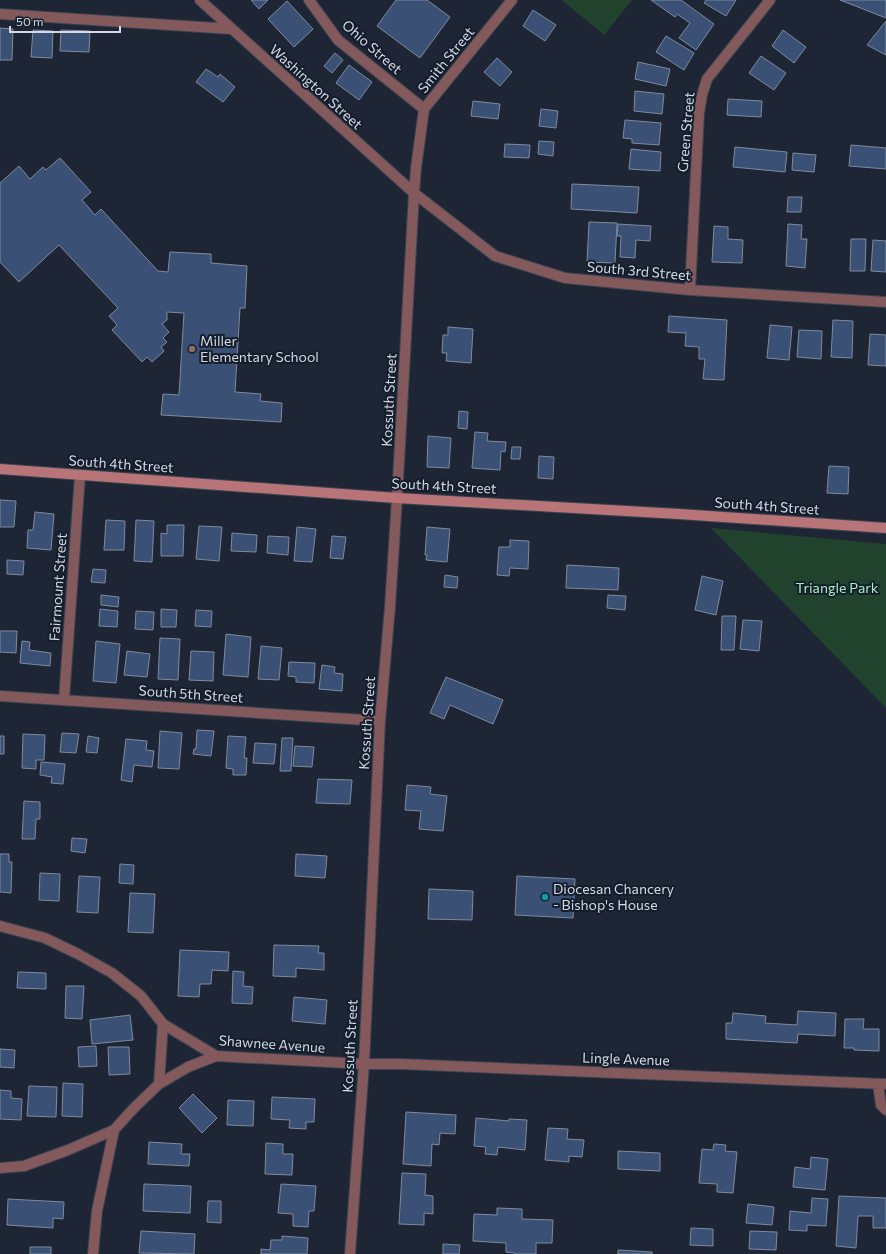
<svg xmlns="http://www.w3.org/2000/svg" width="886" height="1254" font-family="Commissioner,sans-serif">
<style>
.green{fill:#21432d}
.building{fill:#3b5075;stroke:#7f8a9d}
.lines{fill:none;stroke-linecap:round;stroke-linejoin:round}
.minor-casing{stroke:#3b4352;stroke-width:12}
.tertiary-casing{stroke:#3b4352;stroke-width:12}
.secondary-casing{stroke:#3b4352;stroke-width:12}
.minor{stroke:#84595b;stroke-width:10}
.tertiary{stroke:#84595b;stroke-width:10}
.secondary{stroke:#b97478;stroke-width:10}
.education-dot{fill:#8d6e63;stroke:#141d2c;stroke-width:1.5}
.culture-dot{fill:#0f9aa8;stroke:#141d2c;stroke-width:1.5}
.labels{text-anchor:middle;stroke-width:4;stroke-linejoin:round;paint-order:stroke}
.street-label{font-size:14px;fill:#d4dae4;stroke:#141d2c}
.poi-label{font-size:14px;fill:#d4dae4;stroke:#141d2c;text-anchor:start}
.park-label{font-size:14px;fill:#a9f0bf;stroke:#141d2c}
</style>
<rect width="100%" height="100%" fill="#1e2636"/>
<path class="green" d="M562,0H632L604,35Z
M711,528L886,544V708Z"/>
<path class="building" d="M251,0H268L259,9Z
M396,0H427L450,17L420,58L377,26Z
M651,0H681L714,24L696,50L679,38L690,23L677,14L675,17Z
M706,0H736L726,16L704,3Z
M840,0H886V18Z
M287,1L313,29L294,47L268,19Z
M533,10L556,25L545,41L523,26Z
M886,21V55L867,45Z
M0,28L13,29L12,60H0Z
M33,30L53,31L52,58L31,57Z
M61,30L90,31L89,52L60,51Z
M783,30L806,47L794,63L772,46Z
M666,36L694,53L684,70L656,52Z
M335,53L343,60L332,73L324,66Z
M761,56L786,73L774,90L749,73Z
M497,58L512,72L500,86L484,72Z
M638,62L670,69L666,86L635,79Z
M349,65L372,82L359,100L336,83Z
M206,69L218,77L220,74L235,87L223,102L196,82Z
M635,91L664,94L662,114L634,111Z
M728,99L762,101L761,117L727,115Z
M473,101L500,104L498,119L471,116Z
M541,109L558,111L556,128L539,126Z
M625,120L661,123L659,145L632,143V139L623,138Z
M539,141L554,142L553,156L538,154Z
M505,144L530,145L529,158L504,157Z
M851,145L886,148V169L849,166Z
M735,147L787,152L785,172L733,167Z
M631,149L661,152L660,171L629,169Z
M793,153L816,155L814,172L792,170Z
M60,158L91,192L82,200L95,215L101,209L158,271L168,272L170,252L211,254V263L247,266L245,308H240L235,392L261,394L260,401L282,403L281,422L161,415L163,394L179,395L184,313L167,312V320L162,324L169,332L163,338L167,342L161,347L164,351L152,362L147,357L142,362L112,330L117,325L109,316L118,308L59,245L19,282L0,262V183L19,166L30,179L43,167L46,170Z
M572,184L639,187L637,213L571,209Z
M788,197H802L801,212H787Z
M589,222L617,223L615,263L587,262Z
M618,224L651,226L650,241L636,240L635,258L620,257L621,236H617Z
M788,224L802,225L801,239H807L805,268L786,266Z
M714,226L728,227V239L743,240L742,263L712,262Z
M851,239H866L865,271H850Z
M873,240L886,241V272L871,271Z
M669,316L727,320L724,380L703,379L705,359H699V347L685,346L686,333L668,332Z
M833,320L853,321L852,358L831,357Z
M770,325L792,327L789,360L767,358Z
M448,327L473,329L471,363L446,361L447,353H442L443,335H448Z
M799,330L822,331L821,359L797,357Z
M870,334L886,335V366L868,365Z
M459,411L468,412L467,429L458,428Z
M475,432L488,433L487,441L506,442L505,452L501,451L500,470L472,468Z
M428,436L451,438L449,468L427,467Z
M512,447H521L520,459H511Z
M539,456L554,457L553,479L538,478Z
M829,466L849,467L848,494L827,493Z
M0,500L16,501L14,527H0Z
M35,512L54,514L51,550L27,548L28,530H33Z
M106,520L125,521L124,550H104Z
M136,520L154,521L152,562L134,561Z
M167,525H184L183,556H161V533L167,534Z
M199,526L222,527L219,561L196,559Z
M297,527L316,529L312,562L294,561Z
M427,527L450,529L447,562L426,560L427,555H425Z
M232,533L257,535L256,552L231,551Z
M268,536L289,537L288,555L267,553Z
M332,536L346,537L343,559L330,558Z
M510,540L529,541L528,569L510,568L509,576L497,575L499,547H510Z
M7,560L24,561L23,575L7,574Z
M567,565L619,568L618,590L566,588Z
M93,569L106,570L105,583L91,582Z
M445,575L458,577L457,588L444,587Z
M702,576L723,581L716,615L695,610Z
M101,595L119,597L118,607L101,605Z
M608,595L626,596L625,610L607,608Z
M100,609L118,611L117,627L99,626Z
M161,609L177,610L176,627H161Z
M196,610L212,611L211,627L195,626Z
M136,611L154,612L153,630L135,629Z
M722,616H736L734,650H721Z
M743,620L762,621L759,651L740,649Z
M0,631H17L16,653L0,652Z
M226,634L251,637L248,677L223,675Z
M160,638L180,639L178,680L158,679Z
M22,641L30,642L29,650L51,653L50,666L20,663Z
M96,641L120,644L116,683L93,681Z
M261,646L282,648L279,680L258,679Z
M127,651L150,654L147,677L124,675Z
M191,651L214,652L213,681L189,680Z
M289,662L315,663L314,683L296,682V677L288,676Z
M322,665L335,667L334,673L343,674L342,691L319,689Z
M446,677L503,700L493,724L450,705L444,719L430,713Z
M197,730L214,731L211,756L193,754L194,749H196Z
M160,731L182,733L179,769L158,768Z
M62,733L79,734L76,753L60,752Z
M23,734L45,735L44,760H36V769L22,768Z
M0,736H4V754H0Z
M88,736L99,738L97,753L86,752Z
M228,736L246,737L244,758H247L246,775H233V769L226,768Z
M282,738H293L291,771H280Z
M126,739L147,741L146,750L154,751L152,767L134,765L132,782L121,780Z
M255,743L276,744L274,764L253,763Z
M295,746L314,747L312,767L293,766Z
M41,762L65,764L63,784L51,783L52,777L40,775Z
M318,779L352,780L350,804L316,803Z
M407,785L431,787L430,794L447,796L443,831L419,829L421,811L405,810Z
M24,801L40,802V819H36L35,839H22Z
M72,838L87,839L85,853L71,851Z
M0,854H9V862H12L11,893L0,892Z
M296,854L327,856L325,878L295,876Z
M120,864L134,865L133,884L119,883Z
M40,873L60,874L59,901L39,900Z
M79,876L100,877L98,913L77,912Z
M517,876L575,879L573,918L515,915Z
M429,889L473,891L472,920L428,919Z
M130,893L155,894L153,933L128,932Z
M274,945L319,946L318,953H324V970L296,968V977L273,976Z
M180,950L229,952L228,971L212,970L211,984H200L199,997L178,996Z
M233,971L244,972L243,986L253,987L252,1004L232,1003Z
M18,972L46,973V989L17,988Z
M66,986H84L82,1019L65,1018Z
M294,997L327,1000L325,1024L292,1021Z
M798,1011L836,1013L835,1036L798,1034L797,1043L726,1039V1023H732L733,1013L766,1016L765,1023L797,1025Z
M130,1015L133,1040L92,1044L90,1020Z
M845,1019H864L863,1029H879V1051L854,1050V1048H844Z
M96,1046L97,1066L79,1067L78,1047Z
M108,1047H129L130,1074L109,1075Z
M0,1049L15,1050L14,1068L0,1067Z
M63,1083L83,1084L82,1117L62,1116Z
M29,1086L57,1087L56,1117L27,1116Z
M0,1090L11,1091V1098L22,1099L21,1120L0,1119Z
M193,1094L217,1118L202,1133L179,1108Z
M272,1097L315,1099L314,1122H306V1129L289,1128L290,1120L271,1119Z
M228,1100L254,1101L253,1126L227,1125Z
M406,1112L456,1115L455,1134L440,1133L439,1145L432,1144L431,1166L403,1164Z
M476,1118L509,1121V1119L527,1120L525,1150L498,1147L497,1155L485,1154L486,1147L474,1146Z
M548,1128L568,1129L567,1139L584,1140L582,1157L569,1156V1162L545,1160Z
M149,1142L182,1144L181,1154H190L189,1166L148,1164Z
M266,1143L283,1144V1154H293L292,1175L265,1174Z
M714,1144L726,1145L725,1151L737,1152L733,1193L717,1192V1184L699,1183L702,1149L713,1150Z
M618,1151L660,1153V1171L618,1169Z
M811,1157L828,1159L825,1190L793,1187L795,1167L810,1169Z
M402,1173L426,1174L425,1195L433,1196V1214L424,1213V1225L399,1224Z
M144,1184L191,1186L190,1213L143,1211Z
M281,1184L316,1186L314,1211H309L308,1227L293,1226V1214L278,1213Z
M839,1196L886,1198V1228H873V1216H858L856,1248L836,1246Z
M812,1198L828,1199L826,1226L807,1225V1231L789,1230L790,1211L811,1213Z
M8,1199L64,1202L63,1219L53,1218V1228L7,1225Z
M208,1201H221V1223L207,1222Z
M748,1204L774,1207L772,1225L746,1223Z
M497,1208L522,1209V1219L553,1220L552,1243H536V1254H515V1253L506,1252V1243L473,1241L474,1214L497,1215Z
M691,1228L713,1229V1246L690,1245Z
M141,1231L195,1234L194,1254L139,1253Z
M750,1231L777,1232L776,1250L749,1249Z
M282,1236L308,1238L307,1254H261V1249L270,1250L271,1240H282Z
M443,1244L460,1245L459,1254H443Z
M30,1247H51V1254H30Z
M618,1250L652,1252V1254H618Z"/>
<g class="lines">
<g class="minor-casing">
<path id="minor" d="M200,0L414,193L495,256L565,278L690,290L886,302
M309,0L338,40L424,109
M0,14L232,29
M414,193L416,168L424,109L512,0
M690,290L699,113L702,95L707,79L770,0
M0,696L380,721
M64,700L80,475
M0,926L45,938L78,954L112,973L141,996L163,1024L216,1056L364,1064H401L886,1084
M159,1084L163,1024
M878,1084L881,1105L886,1110
M0,1168L24,1166L68,1150L114,1130
M93,1254L97,1211L114,1130L134,1108L159,1084L188,1067L216,1056"/>
</g>
<g class="tertiary-casing">
<path id="tertiary" d="M350,1254L364,1064L380,721L390,607L397,498L414,193"/>
</g>
<g class="secondary-casing">
<path id="secondary" d="M0,469L397,498L679,514L886,528"/>
</g>
<use href="#minor" class="minor"/>
<use href="#tertiary" class="tertiary"/>
<use href="#secondary" class="secondary"/>
</g>
<circle class="education-dot" cx="192" cy="349" r="4"/>
<circle class="culture-dot" cx="545" cy="897" r="4"/>
<g class="labels">
<g class="street-label">
<text transform="translate(372 47) rotate(41)" y="5">Ohio Street</text>
<text transform="translate(446 60) rotate(-51)" y="5">Smith Street</text>
<text transform="translate(316 87) rotate(42)" y="5">Washington Street</text>
<text transform="translate(686 132) rotate(-85)" y="5">Green Street</text>
<text transform="translate(639 271) rotate(5)" y="5">South 3rd Street</text>
<text transform="translate(389 400) rotate(-87)" y="5">Kossuth Street</text>
<text transform="translate(121 464) rotate(4)" y="5">South 4th Street</text>
<text transform="translate(444 486) rotate(3)" y="5">South 4th Street</text>
<text transform="translate(767 506) rotate(4)" y="5">South 4th Street</text>
<text transform="translate(58 587) rotate(-86)" y="5">Fairmount Street</text>
<text transform="translate(191 694) rotate(4)" y="5">South 5th Street</text>
<text transform="translate(367 723) rotate(-86)" y="5">Kossuth Street</text>
<text transform="translate(272 1044) rotate(4)" y="5">Shawnee Avenue</text>
<text transform="translate(350 1046) rotate(-87)" y="5">Kossuth Street</text>
<text transform="translate(626 1059) rotate(2)" y="5">Lingle Avenue</text>
</g>
<g class="poi-label">
<text x="200" y="346">Miller<tspan x="200" dy="16">Elementary School</tspan></text>
<text x="553" y="894">Diocesan Chancery<tspan x="553" dy="16">- Bishop's House</tspan></text>
</g>
<g class="park-label">
<text x="837" y="593">Triangle Park</text>
</g>
</g>
<path d="M10 26v6h110v-6" fill="none" stroke="#d4dae4" stroke-width="2"/>
<text x="16" y="26" font-size="12" fill="#d4dae4" stroke="#141d2c" stroke-width="3" paint-order="stroke">50 m</text>
</svg>
